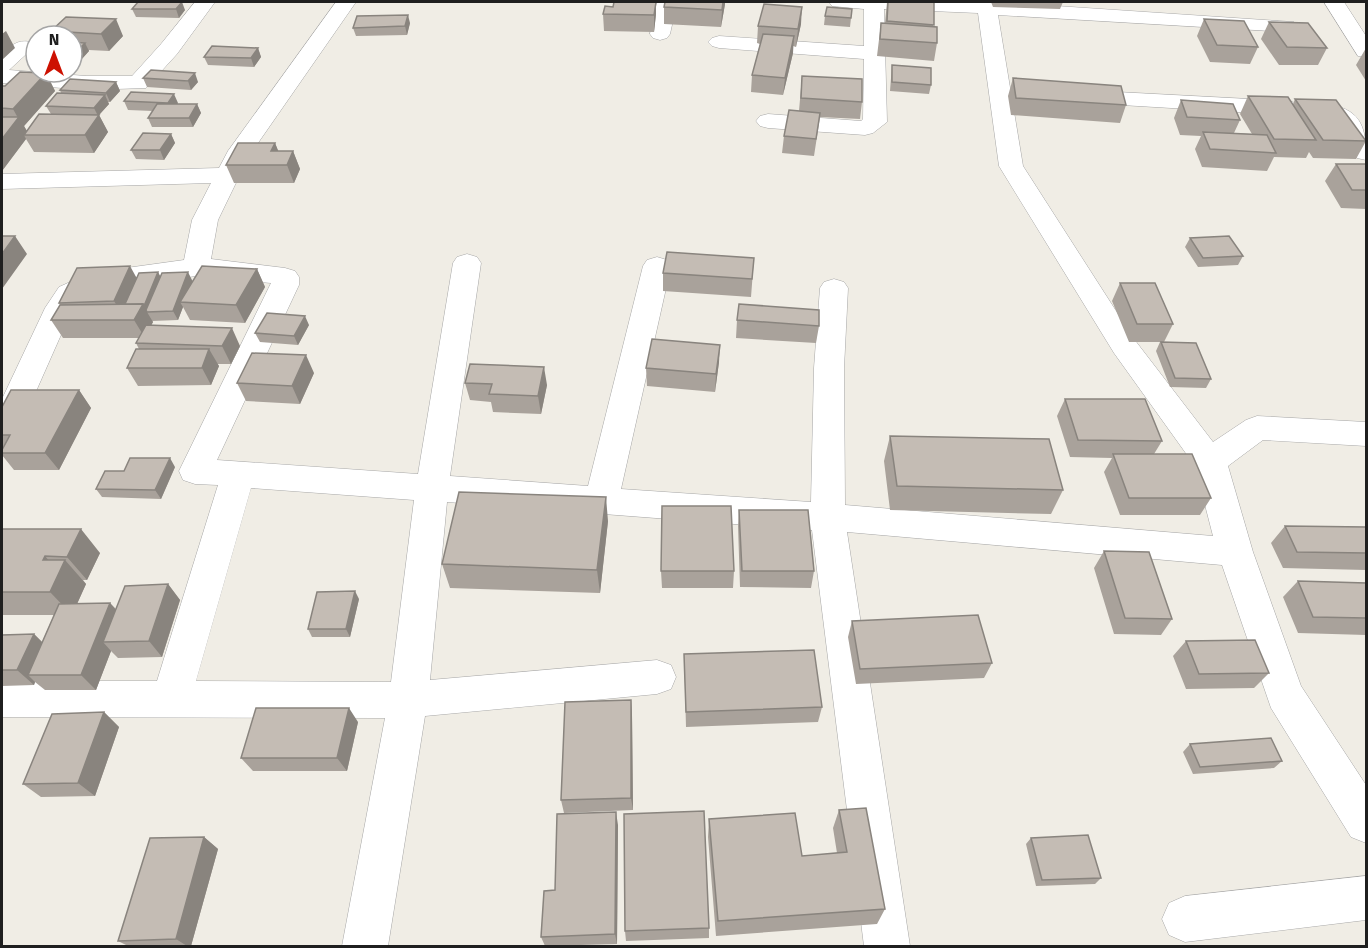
<svg xmlns="http://www.w3.org/2000/svg" width="1368" height="948" font-family="'Fira Sans',sans-serif">
<style>
.lines{fill:none;stroke-linecap:round;stroke-linejoin:round}
.minor-casing{stroke:#a6a6a6;stroke-width:1}
.minor{fill:#fff;fill-rule:evenodd}
.wall{fill:#a9a29b}
.shaded-wall{fill:#89847e}
.building{fill:#c4bcb4;stroke:#89847e;stroke-width:1.5}
</style>
<rect width="100%" height="100%" fill="#f0ede5"/>
<g class="lines">
<g class="minor-casing">
<path id="minor" d="M195,2H215L177,54L146,88L86,90L2,83V54C11,46 17,39 31,42L34,47L9,70L86,76H132L161,44Z
M336,2H356L249,156L218,220L211,259L285,268L295,271L299,277V285L217,460L418,474L453,263L457,257L467,254L477,257L481,263L450,476L588,486L643,266L647,260L657,257L667,260L671,266L621,489L811,502L814,368L820,288L824,282L834,279L844,282L848,288L844,368L845,505L1213,536L1195,466L1114,353L999,166L978,13L884,9L887,122L873,133L865,135L768,128L760,126L756,121L760,116L768,114L861,121L863,119L864,59L719,48L712,46L708,42L712,38L719,36L864,46V9L832,6L829,2H996L1294,22L1297,26L1294,30L1287,32L998,15L1023,166L1134,339L1213,442L1246,420L1257,416L1366,422V446L1263,440L1228,466L1253,552L1301,686L1366,785V843L1351,837L1271,708L1222,565L847,532L910,946H864L812,530L447,502L430,680L657,660L671,665L676,677L671,689L657,694L425,716L388,946H342L385,718L2,717V681H157L218,485L195,484L183,480L179,471L271,283L196,276L97,290L79,301L72,310L18,432L13,440L2,444V399L45,308L59,287L90,273L184,260L192,220L211,183L2,189V174L219,168L228,151ZM251,488L414,500L391,682L196,681Z
M657,2H677L670,34L667,38L660,40L653,38L650,34Z
M1324,2H1344L1366,36V57L1358,56Z
M1079,90L1288,101L1296,103L1300,108L1296,113L1288,115L1071,102L1068,97L1071,92Z
M1336,106C1365,113 1366,135 1366,160L1357,158L1337,124L1324,113L1328,108Z
M1366,876V920L1185,942L1169,935L1162,919L1169,903L1185,896Z"/>
</g>
<use href="#minor" class="minor"/>
</g>
<path class="wall" d="M138,2L185,10L179,18L136,17L132,9Z
M887,2H934L933,27L937,43L934,61L877,56L881,23H885Z
M991,2H1063L1060,9L993,7Z
M725,4L721,27L664,24V7Z
M852,9L850,27L824,25L825,16Z
M603,14H656L654,32L604,31Z
M66,17L123,36L109,51L89,50V51L72,70V36H54L51,31Z
M1204,19L1258,47L1250,64L1210,62L1197,36Z
M1269,22L1327,48L1318,65H1279L1261,39Z
M410,23L407,35L356,36L353,28Z
M801,24L796,47L793,46V53L783,95L751,92L752,75L760,44L757,43L758,26Z
M258,48L261,57L254,67L208,65L204,57Z
M1366,48V81L1356,65Z
M892,65L931,85L929,94L890,91Z
M39,72H70L69,73Z
M46,73L55,91L24,126L27,131L51,114L46,106L61,93L60,90L116,82L120,91L110,102H108L109,104L99,115L108,132L94,153L34,152L26,139L2,171V86H5Z
M802,76L862,102L860,119L820,117L814,156L782,153L784,136L799,111Z
M143,78L198,82L191,90L147,87Z
M1013,78L1126,105L1120,123L1011,115L1008,96Z
M1248,96L1293,104L1295,99L1366,141L1356,159L1313,158L1309,152L1306,158L1274,157L1267,171L1202,167L1195,149L1201,136L1180,135L1174,118L1181,100L1240,120L1234,133L1252,134L1240,114Z
M124,101L178,103L177,104H197L201,113L193,127H152L148,118L153,111L128,110Z
M171,134L175,143L164,160L136,159L131,150Z
M275,143L278,151H293L300,169L294,183H234L226,165Z
M1336,164H1366V209L1341,208L1325,181Z
M1190,238L1243,256L1238,265L1198,267L1185,247Z
M754,258L751,297L663,291V273Z
M257,269L265,287L245,323L190,320L183,307L178,320L152,321L153,322L151,325L240,346L231,364H217L219,366L211,385L138,386L127,368L139,349L136,343L139,338H63L51,320L60,305L59,303L137,277L158,272L160,276L193,281Z
M1120,283L1173,324L1164,342L1211,379L1206,388L1170,387L1156,351L1160,342H1129L1112,301Z
M737,320L819,326L816,343L736,338Z
M309,325L298,345L260,342L255,333Z
M719,362L715,392L647,386L646,368Z
M314,373L300,404L246,401L237,383Z
M465,383L547,385L541,414L493,412L491,402L470,400Z
M79,390L91,408L59,470H14L2,455V407Z
M1065,399L1162,441L1154,454L1211,498L1200,515H1120L1104,472L1112,458L1070,457L1057,416Z
M890,436L1063,490L1051,514L890,510L884,461Z
M175,467L161,499L102,497L96,489Z
M739,510L814,571L811,588L740,587L738,526Z
M608,521L600,593L450,588L442,564Z
M1285,526L1366,527V570L1283,568L1271,543Z
M2,529L100,553L87,580H83L86,584L77,604L110,603L116,609L168,584L180,600L162,657L118,658L111,651L96,690H45L35,682L34,685L2,686V635L34,634L42,642L54,615H2Z
M1104,551L1172,619L1161,635L1114,634L1094,568Z
M661,571H734L733,588H662Z
M1298,581L1366,583V635L1298,633L1283,597Z
M359,599L350,637H312L308,629Z
M852,621L992,663L984,678L856,684L848,637Z
M1186,641L1269,673L1254,688L1186,689L1173,656Z
M684,654L822,707L818,722L686,727Z
M631,700L632,715L633,810L564,813L561,800Z
M104,712L119,727L95,796L41,797L23,784Z
M358,722L347,771H253L241,758Z
M1190,744L1282,761L1274,768L1193,774L1183,752Z
M839,810L885,909L877,924L716,936L708,837L709,819L802,856L837,853L833,828Z
M618,825L617,944L545,946L541,937L555,890Z
M204,837L218,849L191,946H128L118,941Z
M1031,838L1101,878L1095,884L1036,886L1026,844Z
M709,928V938L626,941L625,931Z"/>
<path class="shaded-wall" d="M182,2L185,10L179,18L176,9Z
M656,2V14L654,32V15Z
M723,2H725V4L721,27L722,10Z
M802,7L801,24L796,47L798,29Z
M408,15L410,23L407,35L405,26Z
M116,19L123,36L109,51L101,34Z
M6,31L15,48L2,60V34Z
M794,36L793,53L783,95L785,78Z
M85,43L89,51L72,70V56Z
M258,48L261,57L254,67L251,58Z
M46,73L55,91L24,126L29,135H24L26,139L2,171V139L18,118L13,109Z
M195,73L198,82L191,90L188,81Z
M116,82L120,91L110,102L106,93Z
M174,94L178,103L172,112L168,103Z
M105,95L109,104L99,115L108,132L94,153L85,135L98,116L94,108Z
M197,104L201,113L193,127L189,118Z
M171,134L175,143L164,160L160,150Z
M275,143L282,160L271,151Z
M293,151L300,169L294,183L287,165Z
M15,236L27,254L2,289V254Z
M130,266L140,284L125,319L114,301Z
M257,269L265,287L245,323L236,305Z
M158,272L163,282L147,312L153,322L145,338L134,320Z
M188,272L193,282L180,302L183,307L178,320L173,311Z
M305,316L309,325L298,345L294,336Z
M232,328L240,346L231,364L222,346Z
M720,345L719,362L715,392L716,374Z
M209,349L219,366L211,385L202,368Z
M306,355L314,373L300,404L292,386Z
M544,367L547,385L541,414L538,396Z
M79,390L91,408L59,470L45,453Z
M170,458L175,467L161,499L155,490Z
M606,497L608,521L600,593L597,570Z
M81,529L100,553L87,580L67,557Z
M45,556L59,573L65,560L86,584L72,615L50,592L43,560Z
M168,584L180,600L162,657L149,641Z
M355,591L359,599L350,637L346,629Z
M110,603L124,619L103,642L111,651L96,690L81,675Z
M34,634L50,650L28,675L35,682L34,685L17,670Z
M631,700L632,715L633,810L631,798Z
M349,708L358,722L347,771L337,758Z
M104,712L119,727L95,796L78,783Z
M616,812L618,825L617,944L615,934Z
M204,837L218,849L191,946H187L176,939Z"/>
<path class="building" d="M138,2H182L176,9H132Z
M614,2H656L654,15L603,14L605,6L613,7Z
M665,2H723L722,10L664,7Z
M888,2H934V25L887,21Z
M764,4L802,7L798,29L758,26Z
M827,7L852,9L851,18L825,16Z
M408,15L405,26L353,28L357,16Z
M66,17L116,19L101,34L51,31Z
M1204,19L1244,21L1258,47L1217,45Z
M1269,22L1308,23L1327,48L1287,47Z
M881,23L937,27V43L880,39Z
M763,34L794,36L785,78L752,75Z
M72,42L85,43L72,56Z
M212,46L258,48L251,58L204,57Z
M892,65L931,68V85L892,82Z
M151,70L195,73L188,81L143,78Z
M20,72L46,73L13,109L2,108V86H5Z
M802,76L862,79V102L801,98Z
M1013,78L1121,86L1126,105L1016,98Z
M70,79L116,82L106,93L60,90Z
M131,92L174,94L168,103L124,101Z
M57,93L105,95L94,108L46,106Z
M1248,96L1288,97L1316,140L1274,139Z
M1295,99L1336,100L1366,141L1323,140Z
M1181,100L1233,104L1240,120L1187,117Z
M157,104H197L189,118H148Z
M789,110L820,113L816,139L784,136Z
M39,114L99,115L85,135H24Z
M2,117H19L2,139Z
M1203,132L1267,135L1276,153L1210,149Z
M143,133L171,134L160,150H131Z
M238,143H275L271,151H293L287,165H226Z
M1336,164H1366V190H1352Z
M2,236H15L2,254Z
M1229,236L1243,256L1203,258L1190,238Z
M667,252L754,258L752,279L663,273Z
M130,266L114,301L59,303L77,268Z
M202,266L257,269L236,305L180,302Z
M158,272L144,306L143,304H125L139,273Z
M188,272L173,311L147,312L146,310L162,273Z
M1120,283H1155L1173,324H1137Z
M143,304L134,320H51L60,305Z
M739,304L819,310V326L737,320Z
M267,313L305,316L294,336L255,333Z
M146,325L232,328L222,346L136,343Z
M652,339L720,345L716,374L646,368Z
M1161,342L1196,343L1211,379L1175,378Z
M136,349H209L202,368H127Z
M252,353L306,355L292,386L237,383Z
M470,364L544,367L538,396L489,394L492,384L465,383Z
M11,390H79L45,453H2V450L10,435H2V407Z
M1065,399H1145L1162,441L1078,440Z
M890,436L1049,439L1063,490L897,486Z
M1113,454H1192L1211,498H1129Z
M130,458H170L155,490L96,489L105,471H124Z
M459,492L606,497L597,570L442,564Z
M662,506H731L734,571H661Z
M739,510H808L814,571H742Z
M1285,526L1366,527V553L1297,552Z
M2,529H81L67,557L45,556L43,560H65L50,592H2Z
M1104,551L1149,552L1172,619L1125,618Z
M1298,581L1366,583V618L1313,617Z
M168,584L149,641L103,642L125,586Z
M355,591L346,629H308L317,592Z
M110,603L81,675H28L59,604Z
M978,615L992,663L860,669L852,621Z
M34,634L17,670H2V635Z
M1255,640L1269,673L1199,674L1186,641Z
M814,650L822,707L686,712L684,654Z
M631,700V798L561,800L565,702Z
M256,708H349L337,758H241Z
M104,712L78,783L23,784L52,714Z
M1271,738L1282,761L1200,767L1190,744Z
M866,808L885,909L718,921L709,819L795,813L802,856L847,852L839,810Z
M704,811L709,928L625,931L624,814Z
M616,812L615,934L541,937L544,891L555,890L557,814Z
M1088,835L1101,878L1042,880L1031,838Z
M204,837L176,939L118,941L150,838Z"/>
<rect width="1368" height="948" fill="none" stroke="#1f1f1f" stroke-width="6"/>
<g transform="translate(54 54)"><circle r="28" fill="#ffffff" stroke="#a5a5a5" stroke-width="1.5"/>
<path d="M0-4.5L10 22L0 15L-10 22Z" fill="#cd1101"/>
<text y="-9" font-size="16" font-weight="bold" text-anchor="middle" fill="#1f1f1f">N</text>
</g>
</svg>
